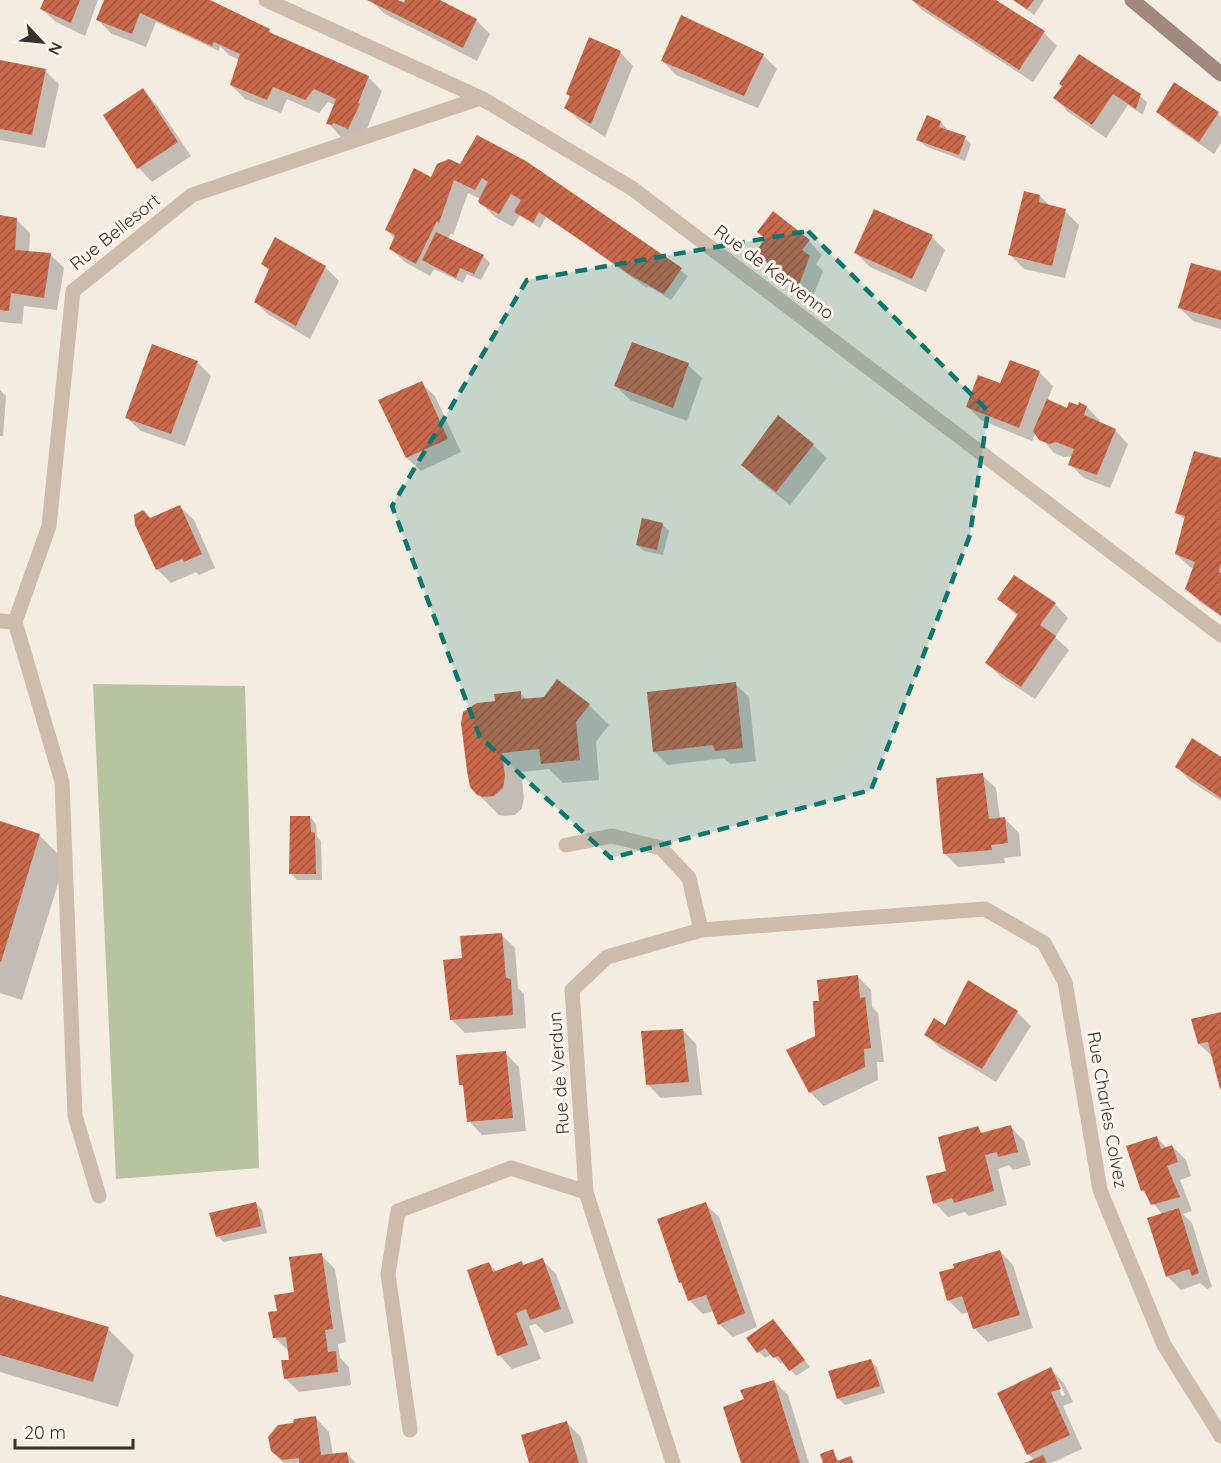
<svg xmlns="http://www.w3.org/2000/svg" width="1221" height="1463" font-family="Quicksand,sans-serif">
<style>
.garden{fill:#b8c4a0}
.shadow{fill:#0003;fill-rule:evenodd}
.building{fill:url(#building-hatch)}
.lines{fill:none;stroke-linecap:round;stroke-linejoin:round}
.lane{stroke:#cdbbac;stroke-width:15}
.street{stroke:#cdbbac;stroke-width:15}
.secondary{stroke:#a18a7d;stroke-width:15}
.marked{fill:#0f766e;fill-opacity:0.2;stroke:#0f766e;stroke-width:4.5;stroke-dasharray:12 8;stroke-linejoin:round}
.labels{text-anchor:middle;stroke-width:6;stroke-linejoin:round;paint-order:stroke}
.street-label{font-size:18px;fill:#3b302b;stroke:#fbf5ee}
</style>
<defs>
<pattern id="building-hatch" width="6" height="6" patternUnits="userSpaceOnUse" patternTransform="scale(1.5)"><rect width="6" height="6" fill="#c8694b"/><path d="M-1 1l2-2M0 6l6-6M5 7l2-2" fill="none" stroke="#a4573f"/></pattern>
</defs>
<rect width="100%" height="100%" fill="#f4ebe1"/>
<path class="garden" d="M93,684L245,686L259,1168L116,1179Z"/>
<path class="shadow" d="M46,0H98L85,36L56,22L42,9Z
M106,0H206L269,31L275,37L368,77L382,91L362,141L341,137L328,123L335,105L328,102L319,113L287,99L281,113L245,99L231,85L239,60L229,55L220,46L219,51L156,22L146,47L112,34L98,20Z
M436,0L476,20L490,34L477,61L385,14L371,1Z
M912,0H995L1044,33L1057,46L1033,82L922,10Z
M1013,0H1044L1034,15Z
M620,52L633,66L605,137L580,121L566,108Z
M763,55L777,69L758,108L676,75L663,61Z
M0,61L45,71L59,84L45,148L0,140Z
M1063,86L1140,96L1147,102L1143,115L1128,105L1106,138L1068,112L1055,98Z
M142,90L156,104L191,156L152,182L139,168L105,115Z
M1158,112L1218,114L1221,117V143L1214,154L1172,125Z
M928,117L941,122L947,129L946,131L965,138L971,144L965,161L925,146L918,139Z
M449,161L651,248L688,276L671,300L648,286L647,288L596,252L589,245L546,217L540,228L520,215L513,227L495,217L481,203V199L468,193L453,235L451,233L448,239L483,256L490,263L481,280L467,274L463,283L434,269L430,276L405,262L391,249L395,239L387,230Z
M1040,196L1051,207L1065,211L1079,225L1065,278L1024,269L1010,255Z
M0,217L16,219L30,233L29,253L50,254L64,268L57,310L24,306L22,324L0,322Z
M759,232L809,241L822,255L816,264L823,271L812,299L770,266L757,253L766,239Z
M932,237L945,250L926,292L870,267L856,253Z
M263,264L325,267L339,281L310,339L269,315L255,302L270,271Z
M1221,273V329L1193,321L1179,307Z
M632,344L688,365L702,378L687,421L630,400L616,386Z
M197,362L211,376L185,446L141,431L127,418Z
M1039,372L1053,386L1047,401L1068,410L1087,407L1100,421L1099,423L1115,430L1128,444L1110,488L1084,478L1070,464L1073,456L1064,457L1054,453L1036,432L1032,441L981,420L968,407L1001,385Z
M421,383L435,396L461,452L421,471L407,458Z
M0,390L6,396L3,436H0Z
M813,445L827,458L790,505L756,478L743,465Z
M1221,459V616L1201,603L1187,589L1194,569L1190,567L1176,554L1186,520L1176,513Z
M180,507L194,520L215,568L199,575L196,572L171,583L157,569L151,519Z
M662,524L669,531L663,555L644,551L637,545Z
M999,599L1055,604L1068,618L1055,637L1069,650L1035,699L1001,677L987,663L1018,617Z
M735,684L749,697L756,761L730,764L724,758L668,765L654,751Z
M520,693L527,700L589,705L609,725L596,742L599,780L563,783L549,769L521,772L524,798L522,808L515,815L504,816L499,815L478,794L497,702Z
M1221,758V801L1190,781L1177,767Z
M982,775L996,788L1000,819H1005L1019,833L1021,856L1004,858L1005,863L958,867L945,854Z
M310,817L316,824L317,837L321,841L322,880H297L291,873Z
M0,822L39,835L65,861L22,1000L0,993Z
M501,934L515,948L518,988L524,994L526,1028L465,1033L452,1020L464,960Z
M857,976L871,990L872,1007L878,1013L884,1062H877L878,1080L824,1106L810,1092L821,1003Z
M1017,1012L1031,1026L996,1082L940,1048L926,1035L946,1027Z
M1221,1013V1086L1213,1057L1199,1044Z
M683,1030L696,1044L702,1095L661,1098L647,1084Z
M505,1053L519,1067L526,1131L482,1135L469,1121L465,1088L460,1084Z
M1011,1127L1024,1141L1031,1165L1013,1170L1009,1165L998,1169L1007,1205L969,1216L965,1212L948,1217L935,1203L977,1128L983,1134Z
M1157,1138L1167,1148L1172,1146L1186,1160L1191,1176L1180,1180L1192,1211L1183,1214L1192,1223L1212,1287L1207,1289L1200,1283L1181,1290L1167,1276L1163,1215L1142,1190Z
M256,1203L262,1210L267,1233L224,1242L217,1236Z
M705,1204L719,1217L757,1327L733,1337L719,1324L714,1311L703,1314L689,1300L685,1287L680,1282Z
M1000,1251L1013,1265L1033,1328L988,1342L974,1328L969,1312L962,1314L948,1300Z
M321,1255L335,1269L346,1342L338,1344L340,1358L349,1367L351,1385L299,1392L285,1378L291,1361L289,1351L274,1337L296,1293Z
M542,1260L556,1274L574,1323L545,1333L536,1324L529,1326L541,1359L512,1369L499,1355L489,1263L497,1272L521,1263L525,1267Z
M0,1296L108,1329L134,1355L118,1407L0,1372Z
M779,1328L810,1367L796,1376L784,1362L781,1364L772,1354L765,1358L759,1352Z
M870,1360L877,1367L885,1393L845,1405L838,1398Z
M1050,1369L1064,1383L1073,1402L1063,1406L1082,1449L1051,1463H1028L1035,1460L1028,1454ZM1056,1383H1060L1065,1395L1062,1396Z
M774,1381L788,1395L809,1463H742L745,1400Z
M316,1418L329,1432L333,1455L347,1454L356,1463H284L272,1451Z
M567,1423L581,1437L588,1463H531Z
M832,1451L840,1462L851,1458L855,1463H825Z"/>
<path class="building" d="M44,0H80L71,23L40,9Z
M104,0H210L270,29L269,32L369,76L358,103L360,104L348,129L334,123L332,125L326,124L336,99L314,89L305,100L273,87L267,100L230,85L240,54L214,42L212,46L140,13L132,34L96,20Z
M367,0H398L404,3L405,0H440L477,19L463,48Z
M912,0H996L1045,31L1019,70Z
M1013,0H1034L1027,9Z
M681,15L764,54L744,96L661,61Z
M589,37L621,51L591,124L564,108L570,96L566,94Z
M1079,54L1141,94L1136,109L1113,94L1092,125L1053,98L1062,86L1059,84Z
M0,60L46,69L32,135L0,129Z
M1174,82L1219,112L1199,142L1156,112Z
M143,88L178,142L137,169L103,115Z
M927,115L941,121L939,127L966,136L959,155L916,140Z
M477,135L526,161L682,268L664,294L632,276L539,212L533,223L514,212L521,200L511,194L499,214L480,204L478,201L488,182L482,178L475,190L454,180L439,223L437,221L416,264L389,249L395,235L385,230L414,168L431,177L437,164L449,159L460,164Z
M1024,191L1040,195L1039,202L1066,209L1052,266L1008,255Z
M874,209L933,235L912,279L854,253Z
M773,211L810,240L802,250L810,256L798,287L755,253L765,238L757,232Z
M0,215L17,218L15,250L51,253L44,298L11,293L9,311L0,310Z
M436,232L484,255L474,274L460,268L456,278L422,260Z
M275,237L326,266L296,326L254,302L269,269L261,264Z
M1191,263L1221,271V320L1178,308Z
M632,342L689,363L673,408L614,386Z
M152,344L198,361L171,434L125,418Z
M1010,360L1040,371L1019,428L966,407L978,375L1000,383Z
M422,381L448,439L406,458L378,400Z
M1047,399L1067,408L1069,402L1078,405L1079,402L1087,406L1084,415L1116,429L1097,475L1068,465L1074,449L1056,442L1049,444L1039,440L1033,431Z
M778,415L814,444L776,492L741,465Z
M1194,451L1221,458V563L1219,572L1221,573V616L1185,589L1195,562L1175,554L1185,516L1175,513Z
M180,505L202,554L184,562L182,559L156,570L135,525L134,515L143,510L150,518Z
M642,518L663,523L657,550L636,545Z
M1014,575L1056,603L1040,625L1056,636L1021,687L985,663L1018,614L997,599Z
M557,679L590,704L576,722L580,760L541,764L539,749L502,753L505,776L503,788L494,796L483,797L477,795L470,787L467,771L461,723L463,712L477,703L495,701L494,694L521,691V699L544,697Z
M736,682L743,748L715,751L713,745L653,752L647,692Z
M1192,738L1221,757V798L1175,767Z
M983,773L989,819L1005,817L1008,843L991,845L992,850L943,854L936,778Z
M290,816H310L311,832L315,833L316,874H289Z
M0,821L40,834L1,962L0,961Z
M502,933L506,978L511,979L513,1015L450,1020L443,960L462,958L460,936Z
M858,975L860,998L865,997L871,1048L864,1049L865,1067L809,1093L786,1050L815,1036L813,1001H819L817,980Z
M968,980L1018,1011L982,1069L924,1035L934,1018L945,1025Z
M1221,1012V1089H1220L1208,1042L1198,1044L1191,1019Z
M683,1029L689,1082L646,1085L641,1031Z
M506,1051L513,1118L467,1122L463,1085H459L456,1055Z
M1011,1125L1018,1152L998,1157L997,1152L985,1155L994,1191L954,1203L952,1198L933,1204L926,1176L946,1171L938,1137L978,1126L981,1133Z
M1157,1136L1161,1149L1172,1145L1178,1162L1167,1166L1180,1197L1151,1205L1144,1190L1141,1191L1126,1146Z
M256,1202L261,1226L216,1237L209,1213Z
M706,1202L745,1313L718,1325L706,1295L688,1301L681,1282L679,1283L657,1219Z
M1179,1208L1199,1273L1192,1276L1189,1269L1166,1277L1147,1218Z
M1000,1250L1020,1315L973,1329L962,1296L947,1301L939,1272L954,1268L953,1264Z
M322,1253L333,1329L325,1330L328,1352L336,1351L338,1372L284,1379L281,1360H289L286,1337L273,1338L268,1312L277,1311L274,1295L294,1292L289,1257Z
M543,1258L561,1309L530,1320L526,1309L516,1313L528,1345L497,1356L467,1270L489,1262L493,1272L522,1261L523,1265Z
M0,1295L109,1327L93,1382L0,1355Z
M773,1319L805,1360L789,1371L778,1356L773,1358L765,1348L757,1353L746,1338Z
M871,1359L880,1386L837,1399L828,1371Z
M1051,1367L1061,1389L1051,1392L1070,1435L1027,1455L997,1393Z
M774,1380L800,1463H741L723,1407L744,1399L740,1390Z
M316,1416L321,1455L347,1452L349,1463H299V1458L282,1460L271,1451L268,1437L278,1425L293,1423L294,1419Z
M567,1421L579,1463H529L521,1435Z
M833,1449L837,1461L851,1456L853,1463H823L820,1454Z
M1043,1455L1047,1463H1025Z"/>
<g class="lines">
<path class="lane" d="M15,622L62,782L75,1116L99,1196"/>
<path class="street" d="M266,0L481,98L633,189L1221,635
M0,621L15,622L49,526L73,291L192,195L481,98
M566,845L612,836L661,848L689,878L701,930
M410,1430L388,1274L398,1211L511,1168L586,1192
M673,1463L586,1192L572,990L607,957L701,930L985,909L1044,943L1065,982L1100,1190L1164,1345L1221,1436"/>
<path class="secondary" d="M1132,0L1221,74"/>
</g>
<path class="marked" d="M808,231L988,411L970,535L871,790L611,858L480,737L392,506L527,280Z"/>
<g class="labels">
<g class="street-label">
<text transform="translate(115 232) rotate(-39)" y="6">Rue Bellesort</text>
<text transform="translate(774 272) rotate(37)" y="6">Rue de Kervenno</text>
<text transform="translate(559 1073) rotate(-94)" y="6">Rue de Verdun</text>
<text transform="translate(1107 1110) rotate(80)" y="6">Rue Charles Colvez</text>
</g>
</g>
<g transform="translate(42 42) rotate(116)" stroke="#fbf5ee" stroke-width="4.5" paint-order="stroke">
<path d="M0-4.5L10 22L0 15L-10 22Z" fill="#3b302b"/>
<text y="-9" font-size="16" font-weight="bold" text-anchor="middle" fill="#3b302b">N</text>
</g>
<path d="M15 1439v9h118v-9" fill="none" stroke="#3b302b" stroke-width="3"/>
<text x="24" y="1439" font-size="18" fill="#3b302b" stroke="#fbf5ee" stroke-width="4.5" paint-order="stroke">20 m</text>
</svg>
